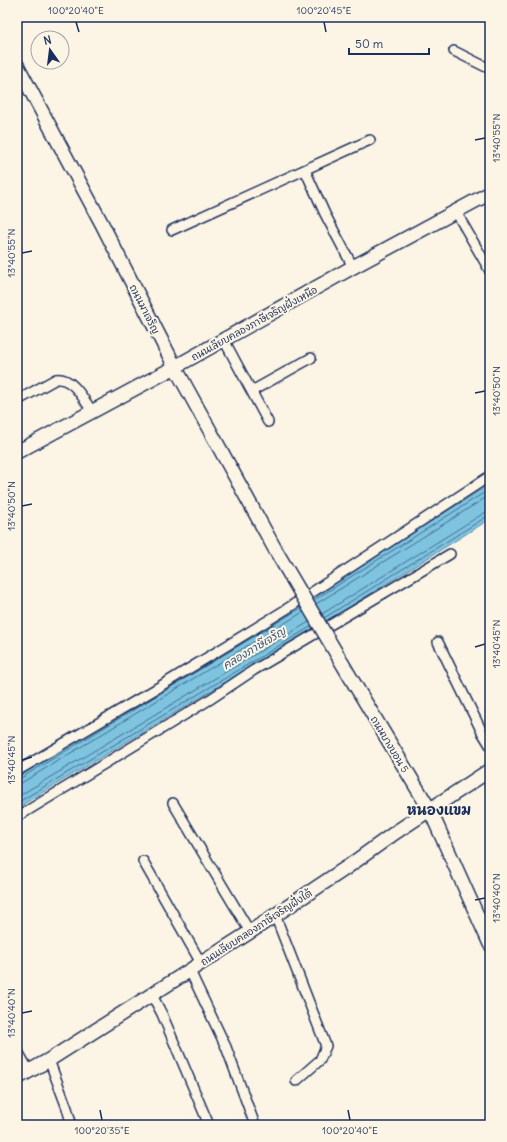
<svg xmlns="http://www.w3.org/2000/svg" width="507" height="1142" font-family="Delius,'Playpen Sans Thai',sans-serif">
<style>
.water{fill:#7ec4df;stroke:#5688ab}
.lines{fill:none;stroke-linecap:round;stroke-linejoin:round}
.shore{stroke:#436b92;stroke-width:1}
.street-casing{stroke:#1b2f5e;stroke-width:12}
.secondary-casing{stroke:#1b2f5e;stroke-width:16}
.street{stroke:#fcf5e5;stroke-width:9}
.secondary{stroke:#fcf5e5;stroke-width:13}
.secondary-bridge-casing{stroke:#1b2f5e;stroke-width:16;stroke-linecap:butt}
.secondary-bridge{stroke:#fcf5e5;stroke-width:13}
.ticks{fill:none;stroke:#1b2f5e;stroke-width:1.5}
.labels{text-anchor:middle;stroke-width:4;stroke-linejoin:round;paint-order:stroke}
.street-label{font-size:10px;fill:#1b2f5e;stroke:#fcf5e5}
.water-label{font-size:11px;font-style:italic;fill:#34547e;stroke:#fcf5e5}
.district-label{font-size:14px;font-weight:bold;fill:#1b2f5e;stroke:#fcf5e5}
.neatline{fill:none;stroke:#1b2f5e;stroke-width:1.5}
.ticks-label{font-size:10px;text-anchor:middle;fill:#1b2f5e}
</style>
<rect width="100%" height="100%" fill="#fcf5e5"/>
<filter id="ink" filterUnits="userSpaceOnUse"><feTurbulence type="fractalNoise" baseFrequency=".025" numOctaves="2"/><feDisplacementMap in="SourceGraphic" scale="8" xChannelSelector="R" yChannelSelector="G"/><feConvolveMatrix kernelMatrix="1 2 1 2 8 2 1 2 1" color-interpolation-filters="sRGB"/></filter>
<g filter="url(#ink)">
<path class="water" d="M490,484V519L327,621L17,808V775L313,596Z"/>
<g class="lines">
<path class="shore" d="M314,600L490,489
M316,604L490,495
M322,614L484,513L490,511
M324,618L486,517L490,516
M17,779L21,778L301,608
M17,784L23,782L303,612
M17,797L309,622
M17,803L312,626"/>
<g class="street-casing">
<path id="street" d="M454,51L490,69
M305,170L325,214L353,267
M456,212L490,271
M172,230L370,140
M224,340L268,422
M252,391L311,358
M20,399L56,379C73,377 83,399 92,411
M438,642L482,732L490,745
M17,771L154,690L285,610L490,476
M173,803L250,932
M17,817L209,700L254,670L450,554
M143,861L201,963
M275,915L326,1046L320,1060L296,1081
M190,971L226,1047L255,1125
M152,995L162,1014L209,1125
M17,1050L29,1071
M49,1060L67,1108L70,1119L68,1125"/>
</g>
<g class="secondary-casing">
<path id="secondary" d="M17,65L102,224L175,367L276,551
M17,452L175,367L353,267L490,193
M355,685L430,810L490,944
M17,1078L49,1060L250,932L346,868L396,832L490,770"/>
</g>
<use href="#street" class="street"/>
<use href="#secondary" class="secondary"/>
<g class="secondary-bridge-casing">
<path id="secondary-bridge" d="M276,551L355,685"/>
</g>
<use href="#secondary-bridge" class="secondary-bridge"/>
</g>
</g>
<path class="ticks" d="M76,22L79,32M324,22L326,32M475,140L485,138M22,253L32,251M475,393L485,391M22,506L32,504M475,647L485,644M22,760L32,757M475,900L485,898M22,1013L32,1011M100,1110L102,1120M348,1110L350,1120"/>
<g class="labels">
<g class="street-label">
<text transform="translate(145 309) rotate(63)" y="4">ถนนมาเจริญ</text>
<text transform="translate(254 323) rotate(-29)" y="4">ถนนเลียบคลองภาษีเจริญฝั่งเหนือ</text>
<text transform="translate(390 744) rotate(59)" y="4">ถนนบางบอน 5</text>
<text transform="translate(256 927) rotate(-33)" y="4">ถนนเลียบคลองภาษีเจริญฝั่งใต้</text>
</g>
<g class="water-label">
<text transform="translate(254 648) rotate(-31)" y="4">คลองภาษีเจริญ</text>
</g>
<g class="district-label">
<text x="439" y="815">หนองแขม</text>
</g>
</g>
<rect width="507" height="1142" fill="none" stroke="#fcf5e5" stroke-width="44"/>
<g transform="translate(50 50) rotate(346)"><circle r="19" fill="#fcf5e5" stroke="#a2a6af"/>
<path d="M0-3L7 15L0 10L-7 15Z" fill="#1b2f5e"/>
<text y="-6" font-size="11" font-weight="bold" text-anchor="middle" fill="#1b2f5e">N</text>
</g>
<path d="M349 48v6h80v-6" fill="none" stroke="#1b2f5e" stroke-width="2"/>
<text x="355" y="48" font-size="12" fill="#1b2f5e" stroke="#fcf5e5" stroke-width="3" paint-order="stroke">50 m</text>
<rect x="22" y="22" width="463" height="1098" class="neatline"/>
<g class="ticks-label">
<text x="76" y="14">100°20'40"E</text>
<text x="324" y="14">100°20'45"E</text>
<text transform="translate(496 138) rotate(-90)" y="4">13°40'55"N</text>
<text transform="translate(11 253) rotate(-90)" y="4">13°40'55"N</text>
<text transform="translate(496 391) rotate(-90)" y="4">13°40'50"N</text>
<text transform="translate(11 506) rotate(-90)" y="4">13°40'50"N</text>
<text transform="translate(496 644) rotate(-90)" y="4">13°40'45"N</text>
<text transform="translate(11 760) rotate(-90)" y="4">13°40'45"N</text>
<text transform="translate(496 898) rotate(-90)" y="4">13°40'40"N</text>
<text transform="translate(11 1013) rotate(-90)" y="4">13°40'40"N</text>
<text x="102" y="1134">100°20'35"E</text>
<text x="350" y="1134">100°20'40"E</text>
</g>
</svg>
